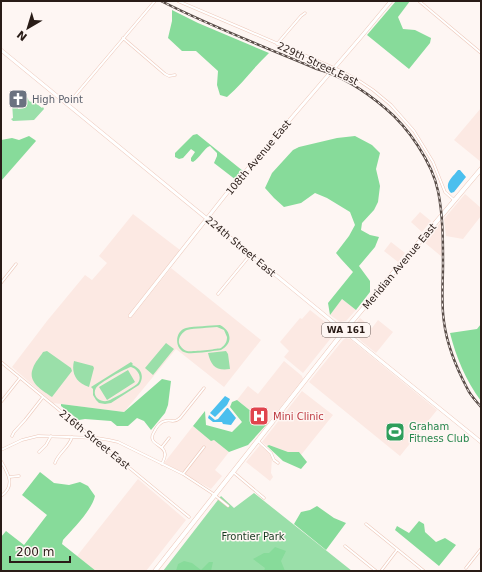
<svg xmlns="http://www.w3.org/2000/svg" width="482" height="572" font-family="'DejaVu Sans',sans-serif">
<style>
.built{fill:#fce9e3}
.green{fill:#9adfa9;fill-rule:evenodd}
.forest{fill:#87db9a}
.water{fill:#4bbfee}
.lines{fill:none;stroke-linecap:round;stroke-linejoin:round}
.street-casing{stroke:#ecc7b9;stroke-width:3}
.secondary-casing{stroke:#ecc7b9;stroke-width:4}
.primary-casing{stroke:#ecc7b9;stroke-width:5}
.street{stroke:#fff;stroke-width:2}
.secondary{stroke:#fff;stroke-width:3}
.primary{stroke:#fff;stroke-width:4}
.rail-casing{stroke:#594d48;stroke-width:2.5}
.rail{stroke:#fef6f3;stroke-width:1;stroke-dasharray:3;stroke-linecap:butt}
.labels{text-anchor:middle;stroke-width:3;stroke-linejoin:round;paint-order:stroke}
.shield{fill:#fef6f3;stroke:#695d59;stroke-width:1}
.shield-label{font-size:9px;font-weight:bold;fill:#291c17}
.street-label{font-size:10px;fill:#291c17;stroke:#fef6f3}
.worship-label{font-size:10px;fill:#5b616d;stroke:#fef6f3;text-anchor:start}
.health-label{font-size:10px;fill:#be3a42;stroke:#fef6f3;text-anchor:start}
.leisure-label{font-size:10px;fill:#27864d;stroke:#fef6f3;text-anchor:start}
.park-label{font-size:10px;fill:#183b22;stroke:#fef6f3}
</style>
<rect width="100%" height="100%" fill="#fef6f3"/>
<path class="built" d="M481,108V162L454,140Z
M465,194L481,208V216L463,239L446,236L444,219Z
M420,212L431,221L422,232L411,222Z
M133,214L180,250L131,312L133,315L171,268L261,340L224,387L176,349L124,412L53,403L12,367L47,321L85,275L92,280L107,263L99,256Z
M441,222L442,257L424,242Z
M391,242L405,253L398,262L384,251Z
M342,299L356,310L346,321L340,322L330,315Z
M310,310L334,329L335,333L303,373L284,357L289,351L280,342L300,318L302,319Z
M360,318L372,328L378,320L393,332L376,353L361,341L359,338L352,332V328Z
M346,338L350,339L437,410L400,456L309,382L343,340Z
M284,361L302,376L303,379L267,424L237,400L248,386L258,394Z
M302,391L333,415L301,455L299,452H288L269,445L267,446L262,442Z
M193,426L211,440L214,439L229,452L215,470L222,476L211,489L164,463Z
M260,445L270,454L272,458L271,473L273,477L270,481L246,462Z
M138,479L186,520L146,571H96L77,556Z"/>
<path class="green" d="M25,97H27L29,101L31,102L33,101L42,108L43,107L44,109L34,120L13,121L11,119L13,118L12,102L15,101L16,108H18V109L23,108L25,107L24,104L26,103Z
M220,325C232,331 233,344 221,350C212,351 195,354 187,353C174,351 174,331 186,328C195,326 210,326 220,325ZM217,327L224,330L227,337C227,342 225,345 221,348C218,349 191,352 187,351C183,350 180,346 179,343C178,338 182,332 187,330C195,328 209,328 217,327Z
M166,343L174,349L153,375L145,368Z
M47,351L71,368L72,371L52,397C42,390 27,382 33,368C35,362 40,357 43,352Z
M226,351L228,354L230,369C216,371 211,366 208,353Z
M74,361L93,366L94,368L89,387C76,383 71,373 74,361Z
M131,362L133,364L132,365C141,368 145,376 139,385L111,403L105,404L99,403L96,400L93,395V389L91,387ZM131,367C138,369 143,378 137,384C132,388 116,397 110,400C102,404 91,397 96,388C99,383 126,368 131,367Z
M128,370L135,382L107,400L99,387Z
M254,493L352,571H163L221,496L234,508Z"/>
<path class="forest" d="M396,1H410L398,17L403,29L415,30L431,38L430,43L409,69L367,35Z
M172,10L198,23L269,53C254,67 242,84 227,97L220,95L217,85L218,71L196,51H182L168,38L172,21Z
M197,134L243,171L236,180L214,163L217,156V153L210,146C204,148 200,158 193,162L191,161V158L195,152L191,149L183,158L179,159L175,157V153L193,135Z
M29,136L35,140L36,141L1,181V140L12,138L19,140Z
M355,136L372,145L380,153L376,169L380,186L378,202L374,210L362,223L361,230L370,235L379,237L375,247L359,266L370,281V292L356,310L342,299L330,315L328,303L353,272L341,259L336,253L349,236L355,225L350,212L327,198L315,193L301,203L284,207L274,198L265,188L272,173L293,150L299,147L337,138Z
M481,324V401C466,381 456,357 450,333L477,329Z
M162,379L171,381L168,405L165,413L151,430L144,421L137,418L128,426H117L111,421L85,419L79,420L61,406V404L124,412Z
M237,400L267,424L248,445L229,452L214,440L211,441L193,426L205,411L206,425L232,432L242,422L230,407L232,402Z
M269,445L288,452H299L307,462L301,469L283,461L267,446Z
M40,472L54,483L69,485L80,482L88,486L95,496C92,510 73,529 63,540L62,544L96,571H1V537L6,531L24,545L47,515L22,495Z
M317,506L334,518L346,523L326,550L294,524L301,512L310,510Z
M419,521L424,524L425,532L436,542L445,538L456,545L439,566L395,530L397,526L409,533Z
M275,547L286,551L281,561L285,571H264L265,568L253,559L264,553H269Z
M184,561L192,563L201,570L209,562H213L211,571H176L178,564Z"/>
<path class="water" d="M458,170H460L466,177L454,192L451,193C443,184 452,178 458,170Z
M225,396L230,399L227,405L215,417L210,413Z
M227,408H228L236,418L231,425L223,424L222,422H213L208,418L209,415L215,420L218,419Z"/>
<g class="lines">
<g class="street-casing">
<path id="street" d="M178,1L246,30L341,71L358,80L373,90L391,105L414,131L433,162L445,192L454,200
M419,1L481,53
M123,38L165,74L169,76L175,75
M277,44L301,16L305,13
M68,104L155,1
M1,283L16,264
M218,294L251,254
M1,362L189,517
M1,402L20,378
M12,436L14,432L25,420L43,397
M258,441L271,453L274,460L278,463
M162,447L169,438
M1,450L22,440L38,436L97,438L109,440L118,442L183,474L212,493L228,506
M39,452L46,445L51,436
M1,461C8,473 16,486 1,496
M55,463C58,453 69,448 72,437
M162,464C163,461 165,458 165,455C166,444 146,445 154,432C156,428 160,422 165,421C172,419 173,424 180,418L204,388
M233,472L264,498
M183,474L204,447
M9,477L19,476
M366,524L424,571
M345,546L376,571
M466,568L481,549
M381,571L397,550"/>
</g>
<g class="secondary-casing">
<path id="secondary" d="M1,50L344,331L481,442
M130,316L227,193L330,73L361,37L391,1"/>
</g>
<g class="primary-casing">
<path id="primary" d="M155,571L344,331L481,169"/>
</g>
<use href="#street" class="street"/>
<use href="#secondary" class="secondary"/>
<use href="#primary" class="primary"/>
<g class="rail-casing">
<path id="rail" d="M161,1C212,27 265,47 317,69C342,76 365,91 385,108C408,127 432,162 438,191C443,215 443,240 443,264C443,283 441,303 444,322C447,345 456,367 467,388C470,395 476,401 481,407"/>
</g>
<use href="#rail" class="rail"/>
</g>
<defs>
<g id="church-square" transform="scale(1)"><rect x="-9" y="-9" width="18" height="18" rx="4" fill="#6b7280" stroke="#fef6f3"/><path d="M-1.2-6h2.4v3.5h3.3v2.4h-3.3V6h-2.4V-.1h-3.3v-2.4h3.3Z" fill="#fff"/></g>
<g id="hospital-square" transform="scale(1)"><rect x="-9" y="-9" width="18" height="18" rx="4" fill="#e0444e" stroke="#fef6f3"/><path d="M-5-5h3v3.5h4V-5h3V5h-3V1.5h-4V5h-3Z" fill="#fff"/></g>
<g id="stadium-square" transform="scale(1)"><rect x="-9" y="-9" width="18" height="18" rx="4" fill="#2e9e5b" stroke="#fef6f3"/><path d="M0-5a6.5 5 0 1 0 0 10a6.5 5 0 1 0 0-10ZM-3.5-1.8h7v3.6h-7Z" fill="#fff"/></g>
</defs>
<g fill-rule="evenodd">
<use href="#church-square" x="18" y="99"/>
<use href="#hospital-square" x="259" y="416"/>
<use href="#stadium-square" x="395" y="432"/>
</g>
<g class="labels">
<rect class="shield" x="322" y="323" width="48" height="14" rx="3"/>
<g class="shield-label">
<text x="346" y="333">WA 161</text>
</g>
<g class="street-label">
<text transform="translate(318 63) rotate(25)" y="4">229th Street East</text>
<text transform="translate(258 157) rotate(-50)" y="4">108th Avenue East</text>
<text transform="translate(241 246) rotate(40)" y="4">224th Street East</text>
<text transform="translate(399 266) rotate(-50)" y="4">Meridian Avenue East</text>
<text transform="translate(95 439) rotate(39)" y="4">216th Street East</text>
</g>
<g class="worship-label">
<text x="32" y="103">High Point</text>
</g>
<g class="health-label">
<text x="273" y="420">Mini Clinic</text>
</g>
<g class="leisure-label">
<text x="409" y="430">Graham<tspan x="409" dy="12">Fitness Club</tspan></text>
</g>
<g class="park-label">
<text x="253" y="540">Frontier Park</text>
</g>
</g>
<rect width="482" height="572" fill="none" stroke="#291c17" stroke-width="4"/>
<g transform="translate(28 28) rotate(218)" stroke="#fef6f3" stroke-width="3" paint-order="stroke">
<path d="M0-3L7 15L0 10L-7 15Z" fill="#291c17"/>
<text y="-6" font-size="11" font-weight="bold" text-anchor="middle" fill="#291c17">N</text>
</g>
<path d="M10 556v6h60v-6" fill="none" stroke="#291c17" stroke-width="2"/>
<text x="16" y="556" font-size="12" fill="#291c17" stroke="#fef6f3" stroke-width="3" paint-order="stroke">200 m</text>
</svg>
